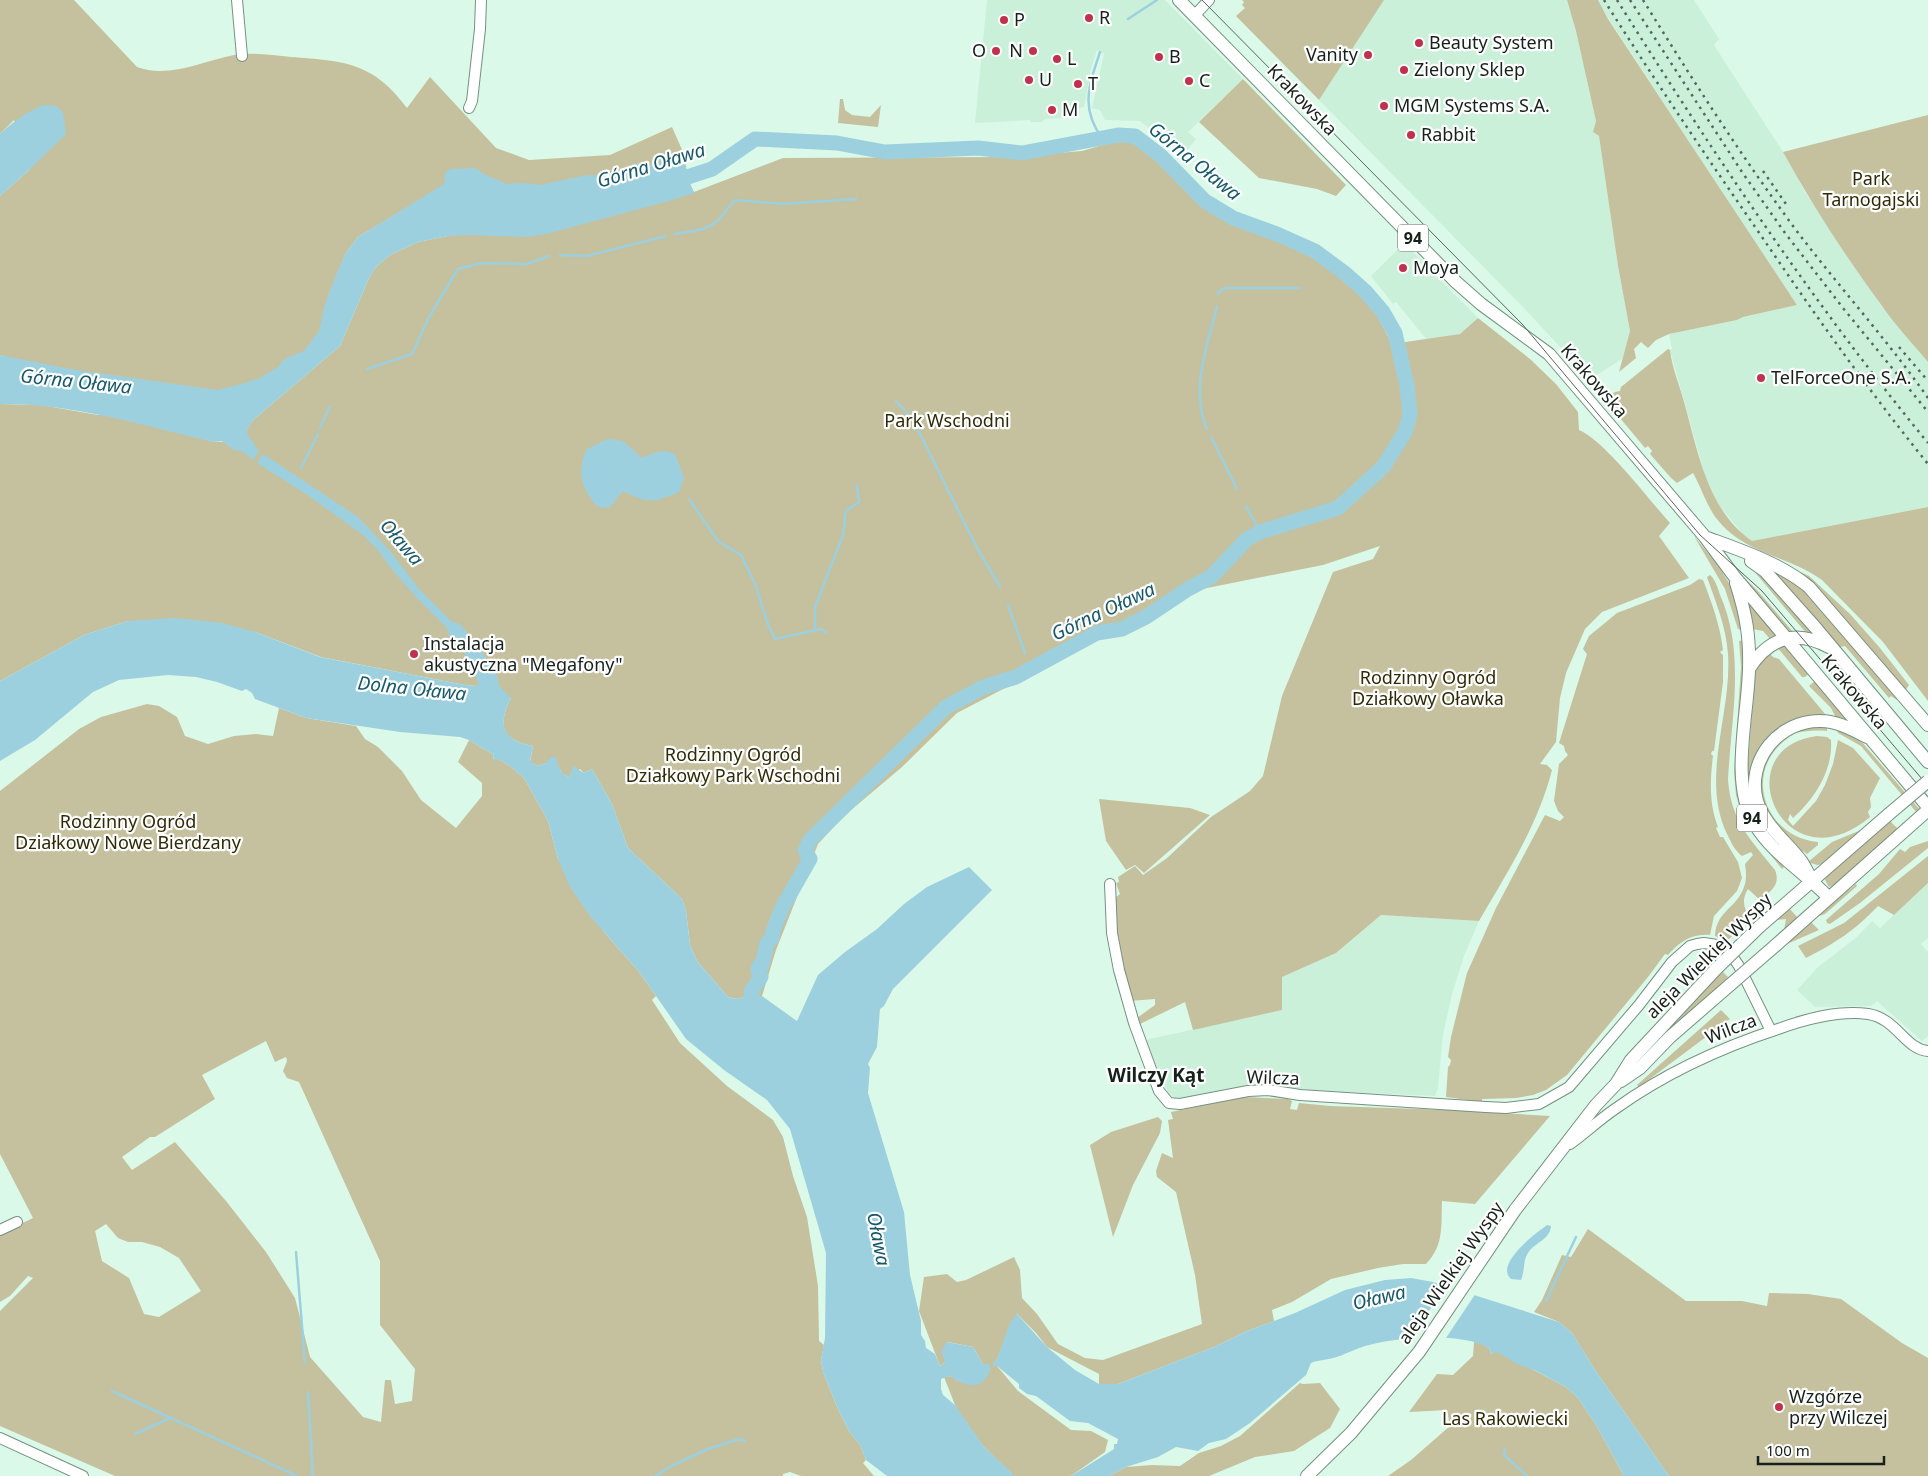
<svg xmlns="http://www.w3.org/2000/svg" width="1928" height="1476" font-family="'Noto Sans',sans-serif">
<style>
.built{fill:#caf0da}
.green{fill:#c5c19e;fill-rule:evenodd}
.water{fill:#9dd0df}
.pier{fill:#dbf9e8}
.lines{fill:none;stroke-linecap:round;stroke-linejoin:round}
.stream{stroke:#9dd0df;stroke-width:2.5}
.river{stroke:#9dd0df;stroke-width:15}
.minor-casing{stroke:#759181;stroke-width:12}
.major-casing{stroke:#759181;stroke-width:14}
.minor{stroke:#fff;stroke-width:10}
.major{stroke:#fff;stroke-width:12}
.tram{stroke:#55665d;stroke-width:1}
.rail{stroke:#55665d;stroke-width:2.5;stroke-dasharray:2.5 5;stroke-linecap:butt}
.major-bridge-casing{stroke:#759181;stroke-width:14;stroke-linecap:butt}
.major-bridge{stroke:#fff;stroke-width:12}
.poi-dot{fill:#c1304c;stroke:#fefefe;stroke-width:2}
.labels{text-anchor:middle;stroke-width:4.5;stroke-linejoin:round;paint-order:stroke}
.shield{fill:#fefefe;stroke:#5c635f;stroke-width:1}
.shield-label{font-size:16px;font-weight:bold;fill:#16211b}
.poi-label{font-size:18px;fill:#16211b;stroke:#fefefe;text-anchor:start}
.street-label{font-size:18px;fill:#16211b;stroke:#fefefe}
.park-label{font-size:18px;fill:#2f2b07;stroke:#fefefe}
.water-label{font-size:19px;font-style:italic;fill:#16596a;stroke:#fefefe}
.neighbourhood-label{font-size:19px;font-weight:bold;fill:#16211b;stroke:#fefefe}
</style>
<rect width="100%" height="100%" fill="#dbf9e8"/>
<path class="built" d="M987,0H1165L1243,79L1188,132L1196,139L1183,155L1140,121L1105,120L1100,110L1092,108L1104,54L1097,50L1091,69L1084,108L1082,107L1065,118L1045,119L1042,122H1031L1030,120L975,123Z
M1384,0H1567L1576,31L1596,121L1593,132L1599,136L1618,266L1630,331L1623,358L1588,381L1563,350L1522,306L1319,100Z
M1598,0H1694L1719,39L1714,45L1783,152L1805,192L1883,308L1928,362V507L1752,541L1742,533L1717,503L1705,476L1671,354L1670,350L1672,349L1669,334L1737,320L1743,317L1797,305L1608,18Z
M1404,243L1478,318L1460,334L1427,340L1396,302L1393,304L1371,276Z
M1928,883V938L1921,944L1928,952V1036L1922,1041L1877,1001L1871,1006L1815,1007L1797,990L1818,967L1857,937L1872,921L1880,928Z
M1381,915L1479,921L1464,956L1452,994L1443,1034L1438,1088L1435,1096L1324,1091L1256,1085L1182,1098L1174,1097L1168,1092L1157,1071L1145,1040L1282,1010V977L1336,953Z"/>
<path class="green" d="M0,0H74L137,67C168,79 203,61 234,55C252,52 273,55 291,57C344,61 373,62 407,108L430,77L496,148L529,160L610,155L672,127L683,152L687,173L428,195L358,237L346,253L328,297L338,323L249,410L6,357L0,355V196L30,169L14,120L0,134Z
M1242,0H1384L1319,100L1236,16L1245,8L1242,5L1244,2Z
M1567,0H1598L1608,19L1797,305L1743,317L1737,320L1669,334L1656,340L1648,348L1641,342L1634,349L1636,358L1619,372L1630,331L1618,266L1599,136L1593,132L1596,121L1576,31Z
M1243,79L1346,185L1336,196L1317,189L1259,178L1199,122Z
M840,99H843L845,110L852,115L870,117L881,105L878,127L838,123Z
M1928,115V362C1913,344 1896,326 1882,306C1846,257 1812,205 1783,152Z
M1120,140L1140,145L1208,211L1241,226L1267,235L1321,262L1371,304L1392,344L1460,334L1478,318L1530,359L1556,384L1578,412L1579,430C1604,440 1650,501 1670,523L1659,536L1689,578L1602,612L1585,629L1566,673L1560,698L1556,742L1540,764L1547,765L1552,770C1538,825 1507,873 1479,921L1381,915L1336,953L1282,977V1010L1193,1030L1185,1002L1140,1024L1137,1018L1155,1005V999L1130,1001L1116,948L1115,898L1120,894L1116,883L1119,882L1118,877L1135,866L1143,875L1167,858L1211,817L1250,791L1263,776L1282,696L1333,572L1373,559L1380,546L1323,565L1197,590L1148,624L1093,642L957,713L902,767L844,816L818,844L776,950L762,996L744,997L737,999L728,997L697,961L690,945L686,911L682,899L628,848L612,804L592,769L584,773L580,769L569,777L563,774L558,766L546,763L538,766L530,762L533,746C502,740 497,726 511,698L477,686L465,685L321,657L255,632L128,621L84,635L0,681V404L41,405L98,415L109,412L214,442L240,441L253,420L340,346L369,278L376,267L390,255L418,242L691,186L694,192L783,158L1007,157L1082,151Z
M1668,349L1670,350C1672,368 1680,386 1684,402C1698,451 1707,510 1752,541L1928,507V701L1883,642L1822,580C1788,555 1745,555 1716,518C1707,506 1701,487 1693,473L1677,483L1671,478L1650,454L1652,451L1648,446L1645,448L1610,406L1612,401L1611,395L1615,392L1620,391L1621,387Z
M1694,536L1717,564L1731,586L1744,631L1738,629L1725,589Z
M1770,568L1799,585L1898,698L1897,700L1891,696L1889,698L1845,646L1840,647Z
M1791,568L1809,576L1850,614L1880,648L1909,685L1905,691Z
M1735,569L1757,590L1794,633L1789,634Z
M1753,570H1756L1817,635L1807,634Z
M1710,575C1715,579 1718,588 1720,595C1746,652 1731,720 1728,780C1731,821 1751,840 1775,870C1781,885 1771,891 1760,900L1748,889C1741,900 1744,908 1750,919L1727,941L1715,936C1716,911 1737,908 1744,887C1747,879 1746,871 1745,864L1753,855L1751,852L1742,856C1735,851 1731,842 1727,834C1700,777 1732,714 1728,654C1726,626 1716,603 1707,577Z
M1699,579L1703,580C1712,603 1720,625 1723,650L1720,652L1723,655V682L1714,751H1712L1711,754L1713,756C1710,780 1709,804 1718,827L1716,828L1720,837H1723L1738,862L1742,878L1737,891L1714,916L1710,935C1692,933 1679,942 1668,955L1665,954L1648,977L1567,1075L1546,1090L1533,1095L1516,1098L1482,1099V1102L1446,1097L1448,1067L1450,1065L1451,1060L1448,1057L1451,1037L1467,973L1496,908L1545,815L1560,821L1564,817L1558,811L1554,801L1559,764L1568,755L1565,751L1564,746L1559,743L1587,654L1583,649L1589,636L1617,613L1690,585Z
M1745,598L1778,635L1771,640L1763,631L1752,629Z
M1745,640L1737,776L1757,836L1784,867L1782,869L1749,828L1741,812L1736,795L1734,772L1741,667L1739,641Z
M1783,644L1810,673L1805,677H1802L1777,647Z
M1769,653L1773,657L1779,659L1826,715L1820,716L1757,754L1766,831L1747,778L1755,672L1759,663Z
M1816,680L1851,723L1836,718L1831,708L1809,686Z
M147,704L159,706L177,717L185,736L208,744L234,736L256,734L273,736L279,708L306,718L356,726L365,739L378,747L402,771L421,800L456,828L482,796V783L458,762L469,740L494,755L493,759L500,760L510,766L524,778L548,821L558,859L604,932L640,973L656,996L652,1000L680,1043L727,1086L773,1120L783,1137L793,1176L807,1217L818,1286L819,1341L824,1345L821,1360L823,1372L838,1409L849,1431L860,1445L866,1460L863,1463L874,1476H801L790,1472L783,1474V1476H115L0,1426V1311L33,1278L28,1276L10,1296L0,1302V1234L33,1218L0,1154V791L79,729L101,717ZM266,1041L275,1062L286,1057L287,1061L283,1071L287,1078L299,1082L380,1261V1325L415,1369L412,1401L395,1404L391,1380H385L381,1422L363,1417L310,1357L295,1298L266,1252L226,1201L175,1142L132,1170L122,1157L150,1137H155L215,1099L202,1075ZM106,1224L118,1238L128,1242H142L160,1247L179,1258L201,1291L159,1317L144,1314L129,1278L102,1261L95,1231Z
M1827,727V731C1818,730 1809,731 1800,732C1794,733 1788,738 1783,742C1743,776 1767,838 1818,842V845L1807,854L1803,851L1800,854L1765,810L1762,802L1760,776L1771,749L1799,729Z
M1837,729L1854,736L1861,741L1920,810L1917,813L1861,746L1838,733Z
M1817,736L1827,737L1831,740C1833,771 1815,798 1793,818L1790,814L1788,820L1793,826L1816,801L1825,785L1833,764L1838,740L1853,748L1880,778L1870,798L1871,807L1868,812L1870,817C1783,890 1723,748 1817,736Z
M1099,799L1190,808L1210,815L1144,873L1135,865L1126,870L1106,841Z
M1890,821L1899,830L1835,885L1829,887L1824,878Z
M1861,830L1824,864L1817,865L1808,862L1832,842Z
M1928,841V848L1860,903L1830,924L1827,923L1826,920L1879,874L1900,849L1905,852L1910,847Z
M1928,856V883L1894,915L1878,906C1854,931 1837,942 1806,958L1798,946L1844,923Z
M1856,884L1857,886L1825,914L1819,916L1818,915Z
M1789,908L1798,918L1784,930L1786,919L1775,920Z
M1810,921L1819,930L1787,944L1786,943Z
M1719,972L1721,974L1723,972L1728,977L1726,979L1728,981L1627,1071Z
M1721,1010L1730,1019L1639,1087L1637,1085Z
M1244,1097L1288,1099L1292,1101L1290,1109L1297,1110L1299,1103L1330,1106L1449,1110L1550,1116L1475,1204L1442,1201C1441,1227 1444,1245 1426,1264H1403L1378,1268L1331,1279L1292,1302L1272,1310L1274,1321L1247,1331L1214,1347L1118,1384H1099V1374L1047,1347L1036,1333L1017,1314L996,1361L997,1366L1018,1391L1071,1430L1091,1431L1108,1440L1105,1452L1071,1476H1014L984,1447L963,1418L955,1405L944,1377L951,1376L958,1381L983,1364L973,1347L948,1342L945,1362L940,1366L919,1311L924,1277L947,1274L957,1282L966,1280L1014,1257L1020,1270L1022,1298L1037,1314L1058,1344L1085,1358L1103,1360L1202,1324L1195,1275L1176,1192L1157,1177L1156,1171L1162,1153L1173,1158L1168,1120L1173,1119L1171,1112Z
M1158,1117L1162,1121L1160,1133L1133,1185L1113,1237L1090,1145L1111,1132Z
M1588,1229L1686,1301H1742L1767,1306L1769,1293L1808,1294L1841,1299L1902,1343L1928,1358V1476H1669L1595,1370L1572,1333L1559,1322L1534,1312L1542,1300L1562,1255L1571,1257Z
M1474,1342L1481,1343L1489,1348L1491,1354L1497,1351L1566,1387L1578,1398L1596,1425L1624,1476H1388L1411,1460L1450,1426L1447,1410L1409,1412L1437,1374L1453,1375L1473,1356Z
M1300,1383L1303,1384L1320,1383L1340,1409L1330,1428L1294,1451L1255,1457L1209,1476H1109L1126,1467L1152,1465L1180,1466L1199,1453L1221,1446L1240,1436Z"/>
<path class="water" d="M44,105L57,106L63,113L66,134L30,169L0,196V134C14,121 26,112 44,105Z
M683,152L688,178L694,193L669,201L546,234L526,237L469,235L448,236L418,242L390,255L376,267L369,278L340,346L253,420L246,432L259,451L253,460L242,451L234,450L222,441L214,442C144,426 73,403 0,404V355L70,369L217,390L238,385L260,378L278,367L286,358L304,351L319,331L325,304L336,275L346,253L358,237L444,184L445,173L451,169L475,168L484,174L507,184L523,183L540,185L583,176L621,173L633,168L636,163L649,165L660,163L662,155Z
M608,439L623,441L642,458C654,453 662,448 675,454L684,478L679,492C654,503 648,504 623,491L609,508L598,507C581,489 576,471 587,449Z
M263,454L358,517L392,553L418,588L478,648L464,645L416,597L390,567L378,550L363,535L306,494L257,463Z
M175,618L222,623L255,632L320,657L465,685L477,686L478,684L476,673L466,651L482,654L498,678L499,686L511,698C497,725 502,740 533,746L530,761L538,766L546,763L551,757H556C558,766 560,773 569,777L573,766L584,773L592,769L612,804L628,848L682,899L686,911L690,945L697,961L728,997L737,999L744,997L762,996L797,1021L818,975L845,952L877,929L904,904L927,887L969,867L992,890L893,989L884,1006L880,1009L877,1047L868,1064L870,1068L868,1093L904,1212L910,1275L921,1321V1335L925,1341L926,1348L935,1354L940,1366L945,1362L941,1351L947,1342L973,1347L983,1364H988L991,1368C983,1391 967,1388 950,1376L941,1379V1389L943,1395L955,1405L984,1447L1015,1476H887L866,1460L860,1445L849,1431L838,1409L823,1372L821,1360L825,1338L826,1253L790,1129L767,1100L724,1070L686,1039L640,973L590,916L570,887L558,859L548,821L524,778L510,766L500,760H493L494,755L469,740L460,737L400,732L306,718L255,699L252,693L246,689L242,691L217,682L196,677L168,675L119,680L93,692L35,740L0,761V681L84,635L128,621Z
M1547,1225L1551,1226C1550,1240 1535,1242 1528,1253C1523,1260 1525,1271 1521,1280L1511,1279C1494,1264 1536,1233 1547,1225Z
M1411,1278L1433,1282L1559,1322L1572,1333L1595,1370L1669,1476H1624L1596,1425L1578,1398L1566,1387L1534,1370L1517,1364L1497,1352L1491,1354L1489,1348C1462,1332 1399,1337 1369,1345C1356,1348 1345,1355 1333,1358C1325,1360 1318,1360 1311,1363L1306,1375L1250,1423L1226,1439L1209,1443L1198,1451L1176,1447L1158,1457L1126,1467L1109,1476H1071L1114,1449V1444H1117L1118,1439L1088,1423L1070,1421L1036,1396L1027,1394L1019,1388V1384L997,1366H994L992,1363L996,1361C1003,1348 1007,1322 1017,1314L1047,1347L1075,1370L1099,1384H1118L1214,1347L1247,1331L1295,1313L1345,1290L1385,1280Z"/>
<path class="pier" d="M1447,1284L1476,1293L1444,1341L1408,1342Z"/>
<g class="lines">
<path class="stream" d="M1128,19L1157,0
M1100,52C1089,85 1080,108 1102,138
M675,234C689,231 707,231 717,221C725,214 728,205 736,200L783,204L856,199
M560,255L587,256L666,236
M1218,294L1221,290L1225,288H1300
M367,369L412,354L428,319L458,269L481,263L527,264L549,256
M896,401L908,414L917,428L975,544L1000,587
M320,428L330,406
M1207,429C1190,390 1207,346 1217,307
M1211,437L1237,489
M301,468L318,434
M689,499L718,541L741,555L756,586L767,622L775,639L821,629L827,633
M1246,506L1260,532
M1008,605L1025,653
M815,631V607L843,535L846,511L859,502L857,485
M1025,664L1027,671
M296,1252L305,1363
M1546,1301L1576,1237
M112,1391L297,1476
M308,1392L313,1476
M135,1434L170,1418
M1505,1449L1504,1455L1527,1476
M655,1476L673,1465L708,1449L739,1439L745,1441"/>
<path class="river" d="M669,183L712,169L755,139L837,143L885,152L978,148L1022,153L1118,135L1135,136L1161,156L1205,201L1233,218L1277,234L1315,251L1346,274L1365,291L1383,312L1395,333L1407,386L1410,414L1405,432L1383,467L1338,508L1260,532L1247,539L1211,577L1188,589L1146,617L1122,629L1097,633L1016,677L984,687L946,707L810,840L805,850L810,859L782,908L773,931L772,938L767,943L762,965L759,966L758,970L761,977L752,990L749,1015
M455,630L465,641L483,667"/>
<g class="minor-casing">
<path id="minor" d="M237,0L242,56
M1194,16L1209,0
M469,108L472,101L480,29L481,0
M1110,884L1112,933L1119,970L1134,1023L1159,1091L1169,1103L1180,1104L1248,1091L1268,1090L1300,1095L1486,1107L1506,1108L1539,1104L1569,1087L1639,1005L1672,962L1690,946L1697,944L1704,943L1717,945L1732,956L1739,966L1771,1031
M1570,1144C1585,1133 1599,1120 1615,1109C1665,1073 1720,1048 1778,1029C1806,1019 1838,1010 1868,1014C1896,1018 1906,1050 1928,1051
M0,1230L17,1222
M0,1438L83,1476"/>
</g>
<g class="major-casing">
<path id="major" d="M1179,0L1456,282L1481,304L1549,354L1705,537L1734,576L1928,807
M1705,537C1740,550 1780,563 1809,587L1928,725
M1751,561L1765,571L1815,627L1928,762
M1736,583C1746,614 1750,636 1749,669C1748,716 1730,781 1754,823C1773,855 1805,872 1829,898
M1749,669C1769,637 1796,629 1829,647
M1811,878C1808,873 1805,867 1802,862C1787,842 1764,825 1757,801C1746,760 1779,720 1821,721C1837,721 1853,730 1867,737
M1759,927L1889,814
M1776,945L1928,810
M1621,1081L1640,1068L1670,1037L1731,984
M1307,1476L1351,1433L1419,1352L1515,1210L1596,1105L1616,1084L1631,1060L1717,968"/>
</g>
<use href="#minor" class="minor"/>
<use href="#major" class="major"/>
<path class="tram" d="M1202,0L1523,325L1700,535L1762,591L1928,786"/>
<path class="rail" d="M1604,0C1655,81 1708,159 1762,237C1815,315 1869,391 1928,464
M1617,0C1713,153 1813,303 1928,443
M1630,0L1742,172L1785,233L1843,308L1928,412
M1643,0C1692,79 1743,159 1799,234C1841,289 1888,341 1928,398
M1763,171L1786,204
M1899,347L1928,381"/>
<g class="major-bridge-casing">
<path id="major-bridge" d="M1889,814L1928,781
M1717,968L1759,927
M1731,984L1776,945"/>
</g>
<use href="#major-bridge" class="major-bridge"/>
</g>
<g class="poi-dot">
<circle cx="1089" cy="18" r="5"/>
<circle cx="1004" cy="20" r="5"/>
<circle cx="1419" cy="43" r="5"/>
<circle cx="996" cy="51" r="5"/>
<circle cx="1033" cy="51" r="5"/>
<circle cx="1368" cy="55" r="5"/>
<circle cx="1159" cy="57" r="5"/>
<circle cx="1057" cy="59" r="5"/>
<circle cx="1404" cy="70" r="5"/>
<circle cx="1029" cy="80" r="5"/>
<circle cx="1189" cy="81" r="5"/>
<circle cx="1078" cy="84" r="5"/>
<circle cx="1384" cy="106" r="5"/>
<circle cx="1052" cy="110" r="5"/>
<circle cx="1411" cy="135" r="5"/>
<circle cx="1403" cy="268" r="5"/>
<circle cx="1761" cy="378" r="5"/>
<circle cx="414" cy="654" r="5"/>
<circle cx="1779" cy="1407" r="5"/>
</g>
<g class="labels">
<g class="shield">
<rect x="1398" y="224.5" width="30" height="27" rx="4"/>
<rect x="1737" y="804.5" width="30" height="27" rx="4"/>
</g>
<g class="shield-label">
<text x="1413" y="244">94</text>
<text x="1752" y="824">94</text>
</g>
<g class="poi-label">
<text x="1099" y="24">R</text>
<text x="1014" y="26">P</text>
<text x="1429" y="49">Beauty System</text>
<text x="986" y="57" text-anchor="end">O</text>
<text x="1023" y="57" text-anchor="end">N</text>
<text x="1358" y="61" text-anchor="end">Vanity</text>
<text x="1169" y="63">B</text>
<text x="1067" y="65">L</text>
<text x="1414" y="76">Zielony Sklep</text>
<text x="1039" y="86">U</text>
<text x="1199" y="87">C</text>
<text x="1088" y="90">T</text>
<text x="1394" y="112">MGM Systems S.A.</text>
<text x="1062" y="116">M</text>
<text x="1421" y="141">Rabbit</text>
<text x="1413" y="274">Moya</text>
<text x="1771" y="384">TelForceOne S.A.</text>
<text x="424" y="650">Instalacja<tspan x="424" dy="21">akustyczna "Megafony"</tspan></text>
<text x="1789" y="1403">Wzgórze<tspan x="1789" dy="21">przy Wilczej</tspan></text>
</g>
<g class="street-label">
<text transform="translate(1302 100) rotate(46)" y="6">Krakowska</text>
<text transform="translate(1594 381) rotate(49)" y="6">Krakowska</text>
<text transform="translate(1854 692) rotate(50)" y="6">Krakowska</text>
<text transform="translate(1709 956) rotate(-45)" y="6">aleja Wielkiej Wyspy</text>
<text transform="translate(1731 1029) rotate(-21)" y="6">Wilcza</text>
<text transform="translate(1273 1078) rotate(2)" y="6">Wilcza</text>
<text transform="translate(1451 1273) rotate(-55)" y="6">aleja Wielkiej Wyspy</text>
</g>
<g class="park-label">
<text x="1871" y="185">Park<tspan x="1871" dy="21">Tarnogajski</tspan></text>
<text x="947" y="427">Park Wschodni</text>
<text x="1428" y="684">Rodzinny Ogród<tspan x="1428" dy="21">Działkowy Oławka</tspan></text>
<text x="733" y="761">Rodzinny Ogród<tspan x="733" dy="21">Działkowy Park Wschodni</tspan></text>
<text x="128" y="828">Rodzinny Ogród<tspan x="128" dy="21">Działkowy Nowe Bierdzany</tspan></text>
<text x="1505" y="1425">Las Rakowiecki</text>
</g>
<g class="water-label">
<text transform="translate(1195 161) rotate(39)" y="7">Górna Oława</text>
<text transform="translate(651 165) rotate(-17)" y="7">Górna Oława</text>
<text transform="translate(76 381) rotate(6)" y="7">Górna Oława</text>
<text transform="translate(402 542) rotate(49)" y="7">Oława</text>
<text transform="translate(1103 611) rotate(-25)" y="7">Górna Oława</text>
<text transform="translate(412 688) rotate(6)" y="7">Dolna Oława</text>
<text transform="translate(879 1239) rotate(79)" y="7">Oława</text>
<text transform="translate(1379 1297) rotate(-13)" y="7">Oława</text>
</g>
<g class="neighbourhood-label">
<text x="1156" y="1082">Wilczy Kąt</text>
</g>
</g>
<path d="M1758 1456v8h126v-8" fill="none" stroke="#16211b" stroke-width="2.5"/>
<text x="1766" y="1456" font-size="15" fill="#16211b" stroke="#fefefe" stroke-width="4" paint-order="stroke">100 m</text>
</svg>
